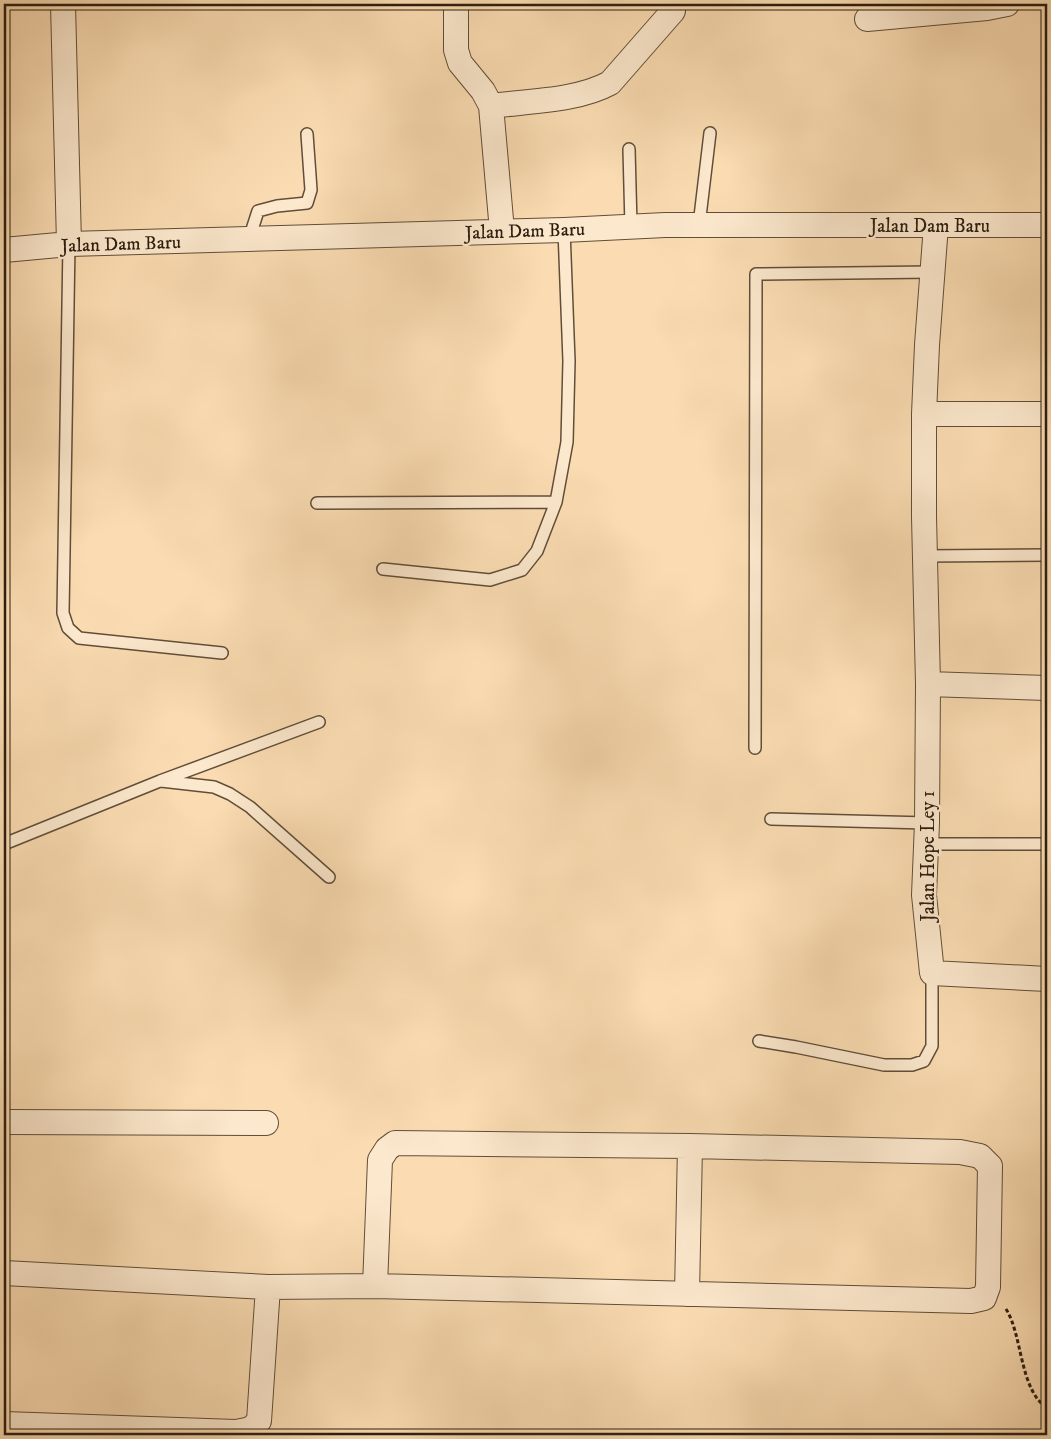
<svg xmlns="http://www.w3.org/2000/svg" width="1051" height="1439" font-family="'IM FELL DW Pica',serif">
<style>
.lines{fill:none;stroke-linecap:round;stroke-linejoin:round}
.lane-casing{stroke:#604e38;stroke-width:14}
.street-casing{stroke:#604e38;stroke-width:26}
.path{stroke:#2c1e10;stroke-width:3;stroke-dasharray:4 2.5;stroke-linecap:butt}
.lane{stroke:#fce8cd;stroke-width:11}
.street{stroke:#fce8cd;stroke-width:24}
.labels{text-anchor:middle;stroke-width:5;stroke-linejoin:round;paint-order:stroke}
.street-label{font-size:19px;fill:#2c1e10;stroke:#fce8cd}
</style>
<rect width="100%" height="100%" fill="#fbdcb2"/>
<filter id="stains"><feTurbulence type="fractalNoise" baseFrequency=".004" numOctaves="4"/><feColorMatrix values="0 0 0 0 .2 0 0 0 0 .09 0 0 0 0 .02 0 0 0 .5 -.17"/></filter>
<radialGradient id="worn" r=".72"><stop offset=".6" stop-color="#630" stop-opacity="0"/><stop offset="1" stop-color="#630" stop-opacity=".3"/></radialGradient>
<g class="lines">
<g class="lane-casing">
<path id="lane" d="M629,149L631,226
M699,225L710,133
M249,239L258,211L277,206L307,203L311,190L307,134
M69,244L63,613L68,628L79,638L222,653
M317,503L556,502
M926,556L1047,555
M383,569L490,580L522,570L537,551L556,502L567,442L569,361L564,230
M755,748L756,274L932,272
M161,781L214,787L230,794L250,807L329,877
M771,819L927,823
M4,844L160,781L319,722
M925,844H1047
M759,1041L796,1047L884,1065H912L924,1061L932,1046V973"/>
</g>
<g class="street-casing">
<path id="street" d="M63,4L69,244
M456,4V50L460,63L483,91L491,106L502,231
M867,19L987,8L1007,4
M491,106C528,101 577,101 610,83L673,11
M936,225L927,345L924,414V517L928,684L927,823L924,895L932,973L1047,979
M4,250L69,244L564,230L665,225H1047
M924,414H1047
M928,684L1047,688
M4,1122L266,1123
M4,1273L268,1287L375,1286L971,1301L984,1298L988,1287L990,1166L980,1156L960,1152L690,1146L395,1143L387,1149L380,1160L375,1286
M687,1294L690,1146
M4,1424L236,1432L251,1429L259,1421L268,1287"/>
</g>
<path class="path" d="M1006,1309C1023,1336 1019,1389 1047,1408"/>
<use href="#lane" class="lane"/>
<use href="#street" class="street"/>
</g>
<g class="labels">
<g class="street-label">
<text x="930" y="232">Jalan Dam Baru</text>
<text transform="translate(525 230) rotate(-2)" y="7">Jalan Dam Baru</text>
<text transform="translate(121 243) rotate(-2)" y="7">Jalan Dam Baru</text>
<text transform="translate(927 856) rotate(-90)" y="7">Jalan Hope Ley 1</text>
</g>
</g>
<rect width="1051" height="1439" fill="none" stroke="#fbdcb2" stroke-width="20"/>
<rect x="5" y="5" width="1041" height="1429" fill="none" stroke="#2c1e10" stroke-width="2.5"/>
<rect x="10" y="10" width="1031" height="1419" fill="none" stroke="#2c1e10"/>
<rect width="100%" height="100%" filter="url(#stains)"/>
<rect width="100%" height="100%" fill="url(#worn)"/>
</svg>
